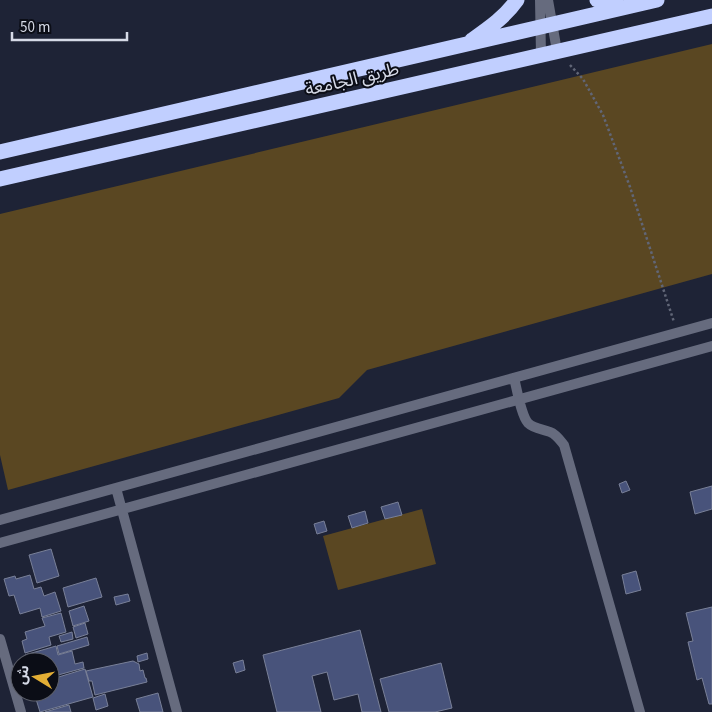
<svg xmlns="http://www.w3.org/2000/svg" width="712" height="712" font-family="'Source Sans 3','Noto Sans Arabic',sans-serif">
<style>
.green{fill:#5a4722}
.building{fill:#48537b;stroke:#798098}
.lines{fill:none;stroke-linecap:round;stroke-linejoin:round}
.path{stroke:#616677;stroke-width:2.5;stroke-dasharray:2.5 2.5;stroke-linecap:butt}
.street{stroke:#666b7e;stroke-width:10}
.highway{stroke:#c1cfff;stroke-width:15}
.labels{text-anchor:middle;stroke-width:4;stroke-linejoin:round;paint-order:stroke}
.street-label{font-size:18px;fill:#d6dae7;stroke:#0b0d16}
</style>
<rect width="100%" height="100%" fill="#1e2336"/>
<path class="green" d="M712,44V274L367,370L339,398L8,490L0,455V214Z
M422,509L436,564L338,590L323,536Z"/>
<path class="building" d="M626,481L630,490L622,493L619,484Z
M712,486V509L695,514L690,492Z
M398,502L402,515L385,519L381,507Z
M365,511L368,523L352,528L348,516Z
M324,521L327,531L317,534L314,524Z
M51,549L59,576L37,583L29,555Z
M636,571L641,590L626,594L622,575Z
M30,575L34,589L41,587L44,596L55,592L61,611L42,617L40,608L20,614L14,595L9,596L4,579L15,576L16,579Z
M96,578L102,597L68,607L63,588Z
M128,594L130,601L116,605L114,597Z
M84,606L89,621L73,626L69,611Z
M712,607V704H709L702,678L697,680L688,642L693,641L686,613Z
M61,613L66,632L49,637L51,645L25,653L22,641L27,639L25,632L45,626L42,618Z
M85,623L88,634L76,638L73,627Z
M360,630L381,712H362L358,694L334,700L327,672L312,676L321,712H277L263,655Z
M72,632L73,639L61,642L59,636Z
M87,637L89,645L59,654L57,646Z
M56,646L58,655L72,651L75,664L83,662L84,668L58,675L56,667L50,668V662H27L25,655Z
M147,653L148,659L138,662L137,656Z
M243,660L245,670L236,673L233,663Z
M133,661L139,664L140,671L143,670L145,678H146L147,682L95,695L92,681H89L86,671Z
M441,663L452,708L435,712H389L380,679Z
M85,669L93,697L40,712L36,699L43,697L42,692H50V688L55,687L52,679Z
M158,693L163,712H140L136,699Z
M105,694L108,706L96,710L93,698Z
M69,705L71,712H45Z"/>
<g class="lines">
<path class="path" d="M570,65L583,79L603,115L630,187L674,322"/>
<path class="street" d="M540,0L541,55
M548,0L557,51
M514,378C517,389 521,415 528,423C534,429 543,429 550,432C556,434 560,440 564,445L640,712
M116,488L177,712
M0,520L712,323
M0,543L712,346
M0,639L21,712"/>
<path class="highway" d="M597,0L621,8
M472,40C489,28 505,17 517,0
M0,152L657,0
M0,179L712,16"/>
</g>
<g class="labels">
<g class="street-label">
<text transform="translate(352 79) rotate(-13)" y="6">طريق الجامعة</text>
</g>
</g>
<g transform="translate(35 677) rotate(280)"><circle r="24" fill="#0b0d16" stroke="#5c5f6a"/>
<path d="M0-4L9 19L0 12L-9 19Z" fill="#e3ae35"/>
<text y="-8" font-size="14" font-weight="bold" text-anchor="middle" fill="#d6dae7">ش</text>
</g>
<path d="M12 32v8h115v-8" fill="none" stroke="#d6dae7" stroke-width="2.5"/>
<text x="20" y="32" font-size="15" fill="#d6dae7" stroke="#0b0d16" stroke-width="4" paint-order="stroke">50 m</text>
</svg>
